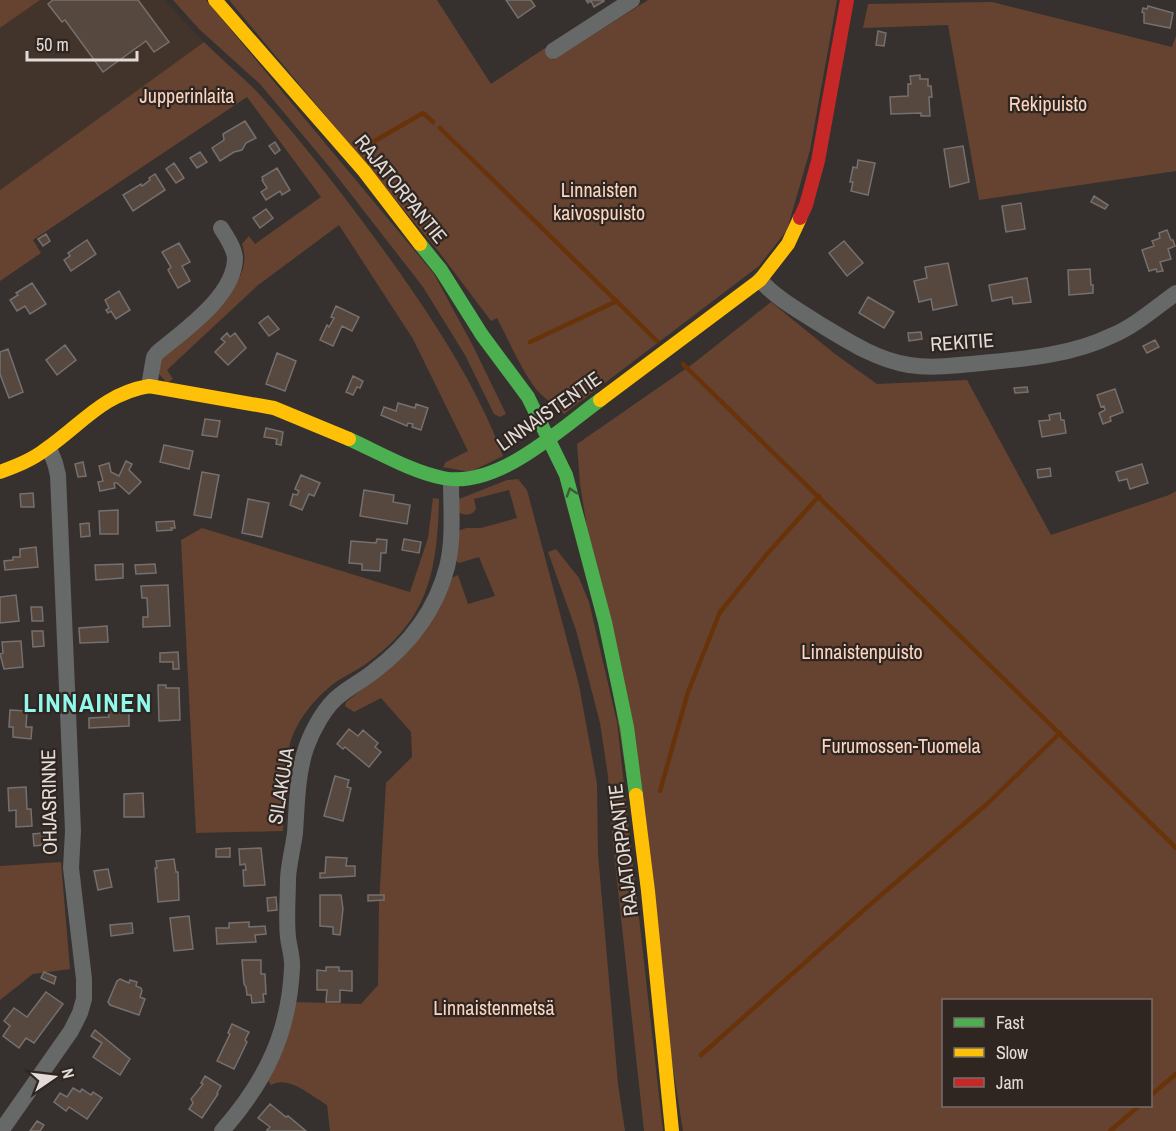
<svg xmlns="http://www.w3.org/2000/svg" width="1176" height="1131" font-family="'Archivo Narrow',sans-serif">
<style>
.built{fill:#42342b}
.green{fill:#654330;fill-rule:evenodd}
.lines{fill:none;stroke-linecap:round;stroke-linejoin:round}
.stream{stroke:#69330a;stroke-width:4.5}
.building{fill:#56483f;stroke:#75706e;stroke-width:1.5}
.street{stroke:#676868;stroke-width:16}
.fast{stroke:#4caf50;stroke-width:14}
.slow{stroke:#ffc107;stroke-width:14}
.jam{stroke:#c62828;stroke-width:14}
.oneway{stroke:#3b5d34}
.labels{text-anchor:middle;stroke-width:4.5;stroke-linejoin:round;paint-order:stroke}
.park-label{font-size:20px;fill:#fbd5c0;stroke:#302621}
.street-label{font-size:20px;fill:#e2dbd7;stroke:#302621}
.district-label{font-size:26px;font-weight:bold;letter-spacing:1.5px;fill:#90f9ec;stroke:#302621}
</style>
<rect width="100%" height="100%" fill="#36312e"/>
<path class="built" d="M40,0H164L204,42L0,190V28Z"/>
<path class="green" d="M0,0H40L0,28Z
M173,0H206L434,274L473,346L506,414L500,417L494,414L465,355L423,287L332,170L260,84L199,29Z
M229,0H437L491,84L545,48L553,60L648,0H837L810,150L787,230L759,266L564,414C555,404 544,399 536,389C521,369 509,341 497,318L491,321L439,252Z
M992,2L1172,47L1176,36V171L979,200L948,25L863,28L868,4Z
M204,42C222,60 243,77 260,95C308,148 351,205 393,263C436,324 477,386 503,456L470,472L443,467L446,462L468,451L413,339L339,225L257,286L167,370L173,379L167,383L159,374L158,357L235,285C244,272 247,259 242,244L249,236L255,244L321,197L247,97L33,240L41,253L0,281V190Z
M771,302L835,354L877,384L967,380L1051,535L1169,495L1176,491V1131H683L580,484L577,444L694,363ZM944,1000H1150V1106H944Z
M518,479L527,490L579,685L597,784L598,854L618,1084L625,1131H330L327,1105C311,1096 289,1075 271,1085L268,1080L293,1002L361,1004L378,985L379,903L386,783L412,757L411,732L381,698L354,712L345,706L346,702L370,683L449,579L458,575L468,604L495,596L479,557L459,563L454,559L458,531L466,528H481L517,518L509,490L474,499L476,509C472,516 465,516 458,512L459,499L507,480Z
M433,498L439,499C437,574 428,621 363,666C355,671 347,675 339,680C319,693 299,717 291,740C288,748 289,759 288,767C286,789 284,810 283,831L196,833L181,540L202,528L410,592L428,538Z
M556,549L579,578L589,602L617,722L663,1131H644L612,834L608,776L600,723L576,630L548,552Z
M61,862L70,969L33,974L0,1000V866Z"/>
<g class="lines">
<path class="stream" d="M440,128L657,341
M366,146L423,113L433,122
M530,342L617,301
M683,364L1176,848
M660,791L688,692L720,612L767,554L819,496
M701,1055L865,909L987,804L1060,733
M1150,1096L1176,1074
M1110,1131L1139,1106"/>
</g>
<path class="building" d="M53,0H138L169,42L154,52L146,41L103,72L65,20L62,22L48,4Z
M506,0H531L535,6L518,18Z
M586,0H603L604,1L594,7L591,1L588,3Z
M1148,6L1173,13L1170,28L1144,23V13L1142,12L1143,8L1147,9Z
M878,31L886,33L884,46L876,45Z
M920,75V79H928V86H931L932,97H929L930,116H921V113L891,114L890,97L908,96V84H911L910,76Z
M245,121L256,138L246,143L242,150L234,152L220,161L212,148L224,140L223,134Z
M275,142L280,150L275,154L269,146Z
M963,146L969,182L950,187L944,149Z
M200,152L207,162L197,168L190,158Z
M858,160L875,163L868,195L851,191L853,182H850L853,167L857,168Z
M174,163L184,178L176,183L166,169Z
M277,168L290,190L282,195L280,191L266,200L261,192L267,188L262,180L263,179L262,177Z
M155,174L165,190L133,211L123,195L141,184L142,186L150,180L149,178Z
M1094,196L1108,205L1105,209L1091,202Z
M1021,203L1025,229L1006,232L1002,206Z
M266,209L273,218L260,228L253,218Z
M1167,230L1171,240H1173L1175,246L1168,249L1171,259L1160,262L1163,271L1157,272L1156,269L1149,271L1142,250L1154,246L1152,241L1160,238L1159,233Z
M46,234L50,241L43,246L38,239Z
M87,240L96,254L71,271L64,260L70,256L68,253Z
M844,241L863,263L847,276L829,253Z
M179,243L190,262L182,266L190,281L178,288L168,270L171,267L162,252Z
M948,263L957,305L933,310L931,299L919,302L914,281L927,278L925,267Z
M1090,269L1091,285H1093V293L1069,295L1068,270Z
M1027,278L1031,302L1013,304L1012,297L992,301L989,285Z
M32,283L46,304L30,314L25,306L17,311L10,300L18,295L16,293Z
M119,291L130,310L116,319L111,311L108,313L106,310L109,308L105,300Z
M868,297L894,312L884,328L859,313Z
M336,306L359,317L352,331L342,326L333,346L320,340L327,325L329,327L334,318L331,317Z
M268,316L279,329L269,336L259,323Z
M921,332L922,339L909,341L908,333Z
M227,333L230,337L235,333L246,348L228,365L215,352L225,342L221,339Z
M1155,340L1159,347L1147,353L1143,346Z
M65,345L76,360L57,375L46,360Z
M8,349L23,392L9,398L0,374V352Z
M277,353L296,361L285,391L266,384Z
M353,376L363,381L360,388L357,387L353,395L346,392Z
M1027,387L1028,392L1015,393L1014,388Z
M1115,389L1123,412L1110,417L1111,421L1103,424L1099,413L1105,410L1104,406L1101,407L1097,395Z
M398,403L415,408L416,404L428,408L421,430L412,427L413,424L408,423L407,426L381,415L384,407L396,411Z
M1060,413L1061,420H1064L1066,433L1042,437L1039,421L1050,420L1049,415Z
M205,419L220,421L217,437L202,435Z
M266,428L283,432L281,445L276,444L277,439L264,437Z
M164,445L193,451L189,469L160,462Z
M126,461L132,464L129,470L141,482L129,494L117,483H114L115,488L100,491L98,482L103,481L99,466L109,463L111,472L119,476Z
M83,462L86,476L78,477L75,464Z
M1142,464L1148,483L1130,489L1127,479L1119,481L1116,472Z
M1050,468L1051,476L1038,478L1037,470Z
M202,472L219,475L211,518L194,515Z
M301,475L320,483L314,496L309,494L302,510L290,505L293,494L297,495L299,491L295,489Z
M364,490L394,495L393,502L410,505L407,524L360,516Z
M33,493L34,507H21L20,494Z
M248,499L269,503L262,537L242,533Z
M118,510V534H100L99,511Z
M174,521L175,528H171L172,530L157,531L156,522Z
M89,523L90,536L81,537L80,524Z
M377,539L387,540L386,553H381L380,571L362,570V564L349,563L351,541L376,543Z
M404,539L421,542L419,553L402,550Z
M36,547L38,567L5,570L4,561L13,560V557H20V549Z
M123,564V578L96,580L95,565Z
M155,564L156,573L136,574L135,565Z
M168,585L170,626L143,627V617H148L147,598H142L141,586Z
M16,595L19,621L0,623V597Z
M31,607H42L43,621H32Z
M107,626L108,642L80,643L79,628Z
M32,631H43L44,646L33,647Z
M21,641L23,667L4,669L0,654L3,653L2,642Z
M178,652L179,669H173V662H160V653Z
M158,685H166V688H179L180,720L159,721Z
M108,694H125L126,702L125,712H129V726L89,728V718L109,717L107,705Z
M10,710L27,711L26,727H32L31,739L13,737V727H9Z
M349,729L358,736L363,730L378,743L375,747L381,752L369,767L345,747L343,749L337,744Z
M335,776L349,780L347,787L351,788L343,821L324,816Z
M26,787L27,809H31L32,826L16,827V810L9,811L8,788Z
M143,793L144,817H124V794Z
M52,832L53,844L34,846L33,834Z
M230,848V857H216V849Z
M261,848L265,885L244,886L243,870H246L245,864L240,865L239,849Z
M326,857L347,858L346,866H355V876L320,878V873H325Z
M174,859L176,872H178L179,900L158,902L155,868H157L156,861Z
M108,869L112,887L98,890L94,871Z
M320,895H341L343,909L340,935L333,934V927L320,926Z
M368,895H384V900L368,901Z
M276,897L277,910L268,911L267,898Z
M189,916L193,949L174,951L170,918Z
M249,922V927L265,926L266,934L255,935L256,942L217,944L216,928H229V923Z
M132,923L133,933L111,936L110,925Z
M242,960H261V974H265L266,994H263L264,1002L252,1003L251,995H247L246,987L244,984Z
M326,967H339V971H352V991L340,990V1002H326L327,990H317V970L326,971Z
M44,972L56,977L54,984L41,978Z
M120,979L129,983L130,980L137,982L136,986L141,988L142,991L140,997L145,999L139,1015L110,1005L108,1002L117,981Z
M46,992L63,1004L34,1043L26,1038L19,1048L3,1036L10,1026L4,1021L14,1008L27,1017Z
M232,1024L249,1032L245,1040L247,1042L234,1069L217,1061L230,1034L228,1033Z
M95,1030L130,1059L120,1075L93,1057L102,1043L91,1036Z
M205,1076L221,1086L217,1093L218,1094L202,1118L189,1109L193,1103L191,1099L203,1084L201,1083Z
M73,1088L80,1092L82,1089L91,1095L93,1092L102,1098L87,1119L69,1107L66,1111L54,1102L60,1093L67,1097Z
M270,1104L286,1117L288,1116L306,1131H269L267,1130L270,1127L258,1118Z
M37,1121L44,1125L40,1131H30Z"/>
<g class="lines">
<path class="street" d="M553,51L632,0
M760,280C776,298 798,310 818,323C846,340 876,360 909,365C933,369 958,365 982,363C1024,359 1072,355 1111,336C1135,326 1155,308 1176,293
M149,386L154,357L157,353C183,331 235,296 235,258C234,247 226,236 221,228
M1,1131L71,1031L80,1013L84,999V979L71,868L73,831L58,475L55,463L49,448
M222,1131C265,1082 289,1034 292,968C293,958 289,947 288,937C286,918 288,897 288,878C289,863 293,848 295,833C297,805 297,775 306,748C312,731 325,706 340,695C350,687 363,680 373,672C409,645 436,610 447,567C454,540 451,509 451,481"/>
<path class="fast" d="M420,244L441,270L482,335L528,397L566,475L605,622L627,727L636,795
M349,439C378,452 412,472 443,478C497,489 559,430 600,400"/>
<path class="slow" d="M215,0L364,171L420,244
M600,400L760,280L788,244L800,218
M0,472C16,466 32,460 46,449C82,424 103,394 149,386L274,408L349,439
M636,795L648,891L672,1131"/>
<path class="jam" d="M800,218L806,205L818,161L847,0"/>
</g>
<defs><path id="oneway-chevron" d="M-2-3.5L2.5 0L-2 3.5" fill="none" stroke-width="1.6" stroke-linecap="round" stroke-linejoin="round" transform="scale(1.5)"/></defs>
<use class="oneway" href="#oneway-chevron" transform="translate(571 492) rotate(-108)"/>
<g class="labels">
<g class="park-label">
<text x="187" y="103">Jupperinlaita</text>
<text x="1048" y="111">Rekipuisto</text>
<text x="599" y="197">Linnaisten<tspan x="599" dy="23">kaivospuisto</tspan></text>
<text x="862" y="659">Linnaistenpuisto</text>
<text x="901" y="753">Furumossen-Tuomela</text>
<text x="494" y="1015">Linnaistenmetsä</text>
</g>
<g class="street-label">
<text transform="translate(401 189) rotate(51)" y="7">RAJATORPANTIE</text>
<text transform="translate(962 342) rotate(-4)" y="7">REKITIE</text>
<text transform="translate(549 411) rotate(-35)" y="7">LINNAISTENTIE</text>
<text transform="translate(281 786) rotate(-81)" y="7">SILAKUJA</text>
<text transform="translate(49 802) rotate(-91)" y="7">OHJASRINNE</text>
<text transform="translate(623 850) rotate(-97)" y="7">RAJATORPANTIE</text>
</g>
<g class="district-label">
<text x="88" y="712">LINNAINEN</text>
</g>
</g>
<rect x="942" y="999" width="210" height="108" fill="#302621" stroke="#776e6a" stroke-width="1.5"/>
<rect x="954" y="1018" width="30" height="9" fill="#4caf50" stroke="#776e6a" stroke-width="1.5"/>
<text x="996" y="1029" font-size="18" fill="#e2dbd7">Fast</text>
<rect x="954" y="1048" width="30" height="9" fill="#ffc107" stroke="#776e6a" stroke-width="1.5"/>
<text x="996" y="1059" font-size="18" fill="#e2dbd7">Slow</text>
<rect x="954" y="1078" width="30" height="9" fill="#c62828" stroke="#776e6a" stroke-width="1.5"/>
<text x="996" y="1089" font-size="18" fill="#e2dbd7">Jam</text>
<g transform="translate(54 1077) rotate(76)" stroke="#302621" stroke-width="4.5" paint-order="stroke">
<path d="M0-4.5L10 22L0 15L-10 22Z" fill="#e2dbd7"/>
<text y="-9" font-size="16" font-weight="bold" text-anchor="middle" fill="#e2dbd7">N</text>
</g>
<path d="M27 51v9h110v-9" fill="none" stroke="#e2dbd7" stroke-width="3"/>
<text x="36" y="51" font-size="18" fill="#e2dbd7" stroke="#302621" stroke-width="4.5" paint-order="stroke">50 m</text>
</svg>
